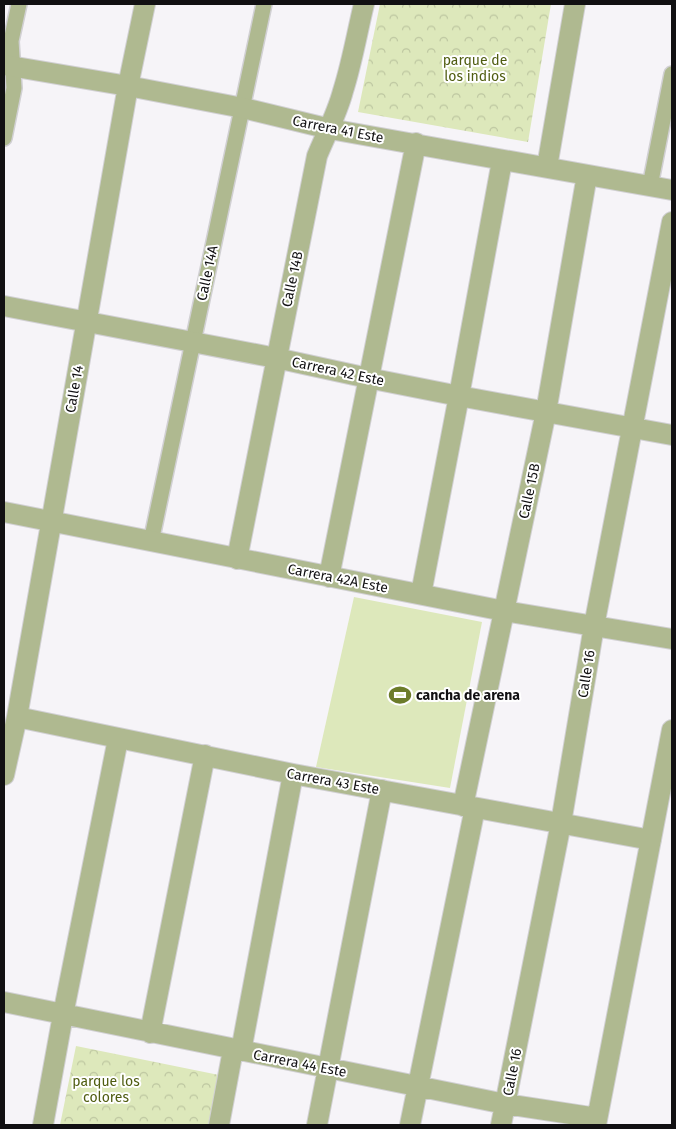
<svg xmlns="http://www.w3.org/2000/svg" width="676" height="1129" font-family="'Fira Sans',sans-serif">
<style>
.grass{fill:#dde8bb}
.park{fill:url(#park-crowns)}
.lines{fill:none;stroke-linecap:round;stroke-linejoin:round}
.pedestrian-casing{stroke:#d1d0d3;stroke-width:18}
.minor-casing{stroke:#d1d0d3;stroke-width:22}
.pedestrian{stroke:#afb990;stroke-width:15}
.minor{stroke:#afb990;stroke-width:20}
.labels{text-anchor:middle;stroke-width:4;stroke-linejoin:round;paint-order:stroke}
.park-label{font-size:14px;fill:#505d11;stroke:#fff}
.street-label{font-size:14px;fill:#111012;stroke:#fff}
.poi-label{font-size:14px;font-weight:bold;fill:#111012;stroke:#fff;text-anchor:start}
</style>
<defs>
<pattern id="park-crowns" width="20" height="18" patternUnits="userSpaceOnUse" patternTransform="scale(1.25)"><rect width="20" height="18" fill="#dde8bb"/><path d="M2 6a3 3 0 1 1 6 0M12 15a3 3 0 1 1 6 0" fill="none" stroke="#bdc6a0"/></pattern>
</defs>
<rect width="100%" height="100%" fill="#f6f4f8"/>
<path class="grass" d="M354,597L482,622L450,788L316,767Z"/>
<path class="park" d="M380,4H551L528,142L358,112Z
M76,1046L219,1075L209,1125H60Z"/>
<g class="lines">
<g class="pedestrian-casing">
<path id="pedestrian" d="M4,138L14,88L11,41L19,4
M650,186L672,74
M151,542L264,4"/>
</g>
<g class="minor-casing">
<path id="minor" d="M4,65L128,86L243,108L330,129L672,190
M547,167L575,4
M4,306L276,358L368,378L459,396L672,435
M4,512L504,611L672,639
M237,559L317,156C326,134 337,114 343,91C352,63 357,33 364,4
M329,577L416,143
M421,594L459,396L502,161
M17,717L293,774L651,840
M4,775L17,717L128,86L145,4
M463,806L546,412L587,175
M4,1002L505,1104L597,1118
M150,1033L205,755
M241,1051L293,774
M43,1125L63,1015L118,739
M219,1125L233,1050
M317,1125L382,790
M410,1125L475,808
M501,1125L561,823L594,626L672,222
M596,1125L672,730"/>
</g>
<use href="#pedestrian" class="pedestrian"/>
<use href="#minor" class="minor"/>
</g>
<defs>
<g id="stadium-bare" transform="scale(1.725)"><path d="M0-5a6.5 5 0 1 0 0 10a6.5 5 0 1 0 0-10ZM-3.5-1.8h7v3.6h-7Z" fill="#6c7c2a" stroke="#fff" stroke-width="2.5" paint-order="stroke"/></g>
</defs>
<g fill-rule="evenodd">
<use href="#stadium-bare" x="400" y="695"/>
</g>
<g class="labels">
<g class="park-label">
<text x="475" y="65">parque de<tspan x="475" dy="16">los indios</tspan></text>
<text x="106" y="1086">parque los<tspan x="106" dy="16">colores</tspan></text>
</g>
<g class="street-label">
<text transform="translate(338 129) rotate(11)" y="5">Carrera 41 Este</text>
<text transform="translate(207 273) rotate(-78)" y="5">Calle 14A</text>
<text transform="translate(292 279) rotate(-78)" y="5">Calle 14B</text>
<text transform="translate(338 371) rotate(12)" y="5">Carrera 42 Este</text>
<text transform="translate(74 389) rotate(-80)" y="5">Calle 14</text>
<text transform="translate(529 491) rotate(-78)" y="5">Calle 15B</text>
<text transform="translate(338 578) rotate(11)" y="5">Carrera 42A Este</text>
<text transform="translate(586 674) rotate(-81)" y="5">Calle 16</text>
<text transform="translate(333 781) rotate(10)" y="5">Carrera 43 Este</text>
<text transform="translate(300 1063) rotate(11)" y="5">Carrera 44 Este</text>
<text transform="translate(512 1072) rotate(-79)" y="5">Calle 16</text>
</g>
<g class="poi-label">
<text x="416" y="700">cancha de arena</text>
</g>
</g>
<rect width="676" height="1129" fill="none" stroke="#111012" stroke-width="10"/>
</svg>
